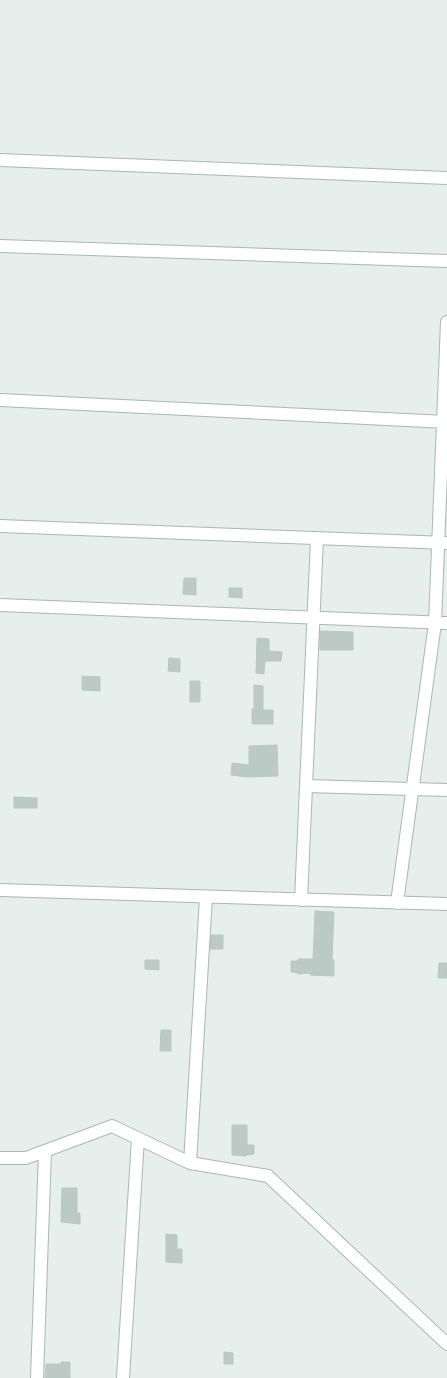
<svg xmlns="http://www.w3.org/2000/svg" width="447" height="1378" font-family="'Archivo Narrow',sans-serif">
<style>
.building{fill:#bbcac4;stroke:#b8c9c2}
.lines{fill:none;stroke-linecap:round;stroke-linejoin:round}
.minor-casing{stroke:#a8b8b2;stroke-width:14}
.minor{stroke:#fff;stroke-width:12}
</style>
<rect width="100%" height="100%" fill="#e6efeb"/>
<path class="building" d="M184,578H196V595L183,594Z
M229,588H242V598L229,597Z
M320,631L353,632V650H320Z
M257,638L269,639V651L282,652L281,661H265L264,674L256,673Z
M169,658L180,659V672L168,671Z
M82,676L100,677V691L82,690Z
M190,681H200V702H190Z
M254,685L263,686V710H273V724H252V709H254Z
M277,745L278,776L247,777L231,775L232,763L249,765V746Z
M14,797L37,798V808H14Z
M315,911L334,912L332,960H334V976L310,975V973L298,974V973L291,972V961H298V959H313Z
M211,935H223V949H210Z
M145,960H159V970L145,969Z
M439,963H447V978H438Z
M161,1030H171V1051H160Z
M232,1125H247V1145H254V1154L246,1155V1156L232,1155Z
M62,1188H77V1213H80V1224L61,1222Z
M166,1234L177,1235V1249H182V1263L166,1262Z
M224,1352L233,1353V1364H224Z
M61,1362H70V1378H45L46,1364H61Z"/>
<g class="lines">
<g class="minor-casing">
<path id="minor" d="M0,160L447,178
M0,246L447,261
M0,400L447,422
M0,526L447,543
M0,605L447,623
M306,786L447,790
M0,890L447,904
M301,900L317,538
M397,903L435,623L447,322
M0,1158H26L112,1126L190,1163L268,1176L447,1344
M190,1163L206,897
M37,1378L45,1151
M123,1378L138,1138"/>
</g>
<use href="#minor" class="minor"/>
</g>
</svg>
